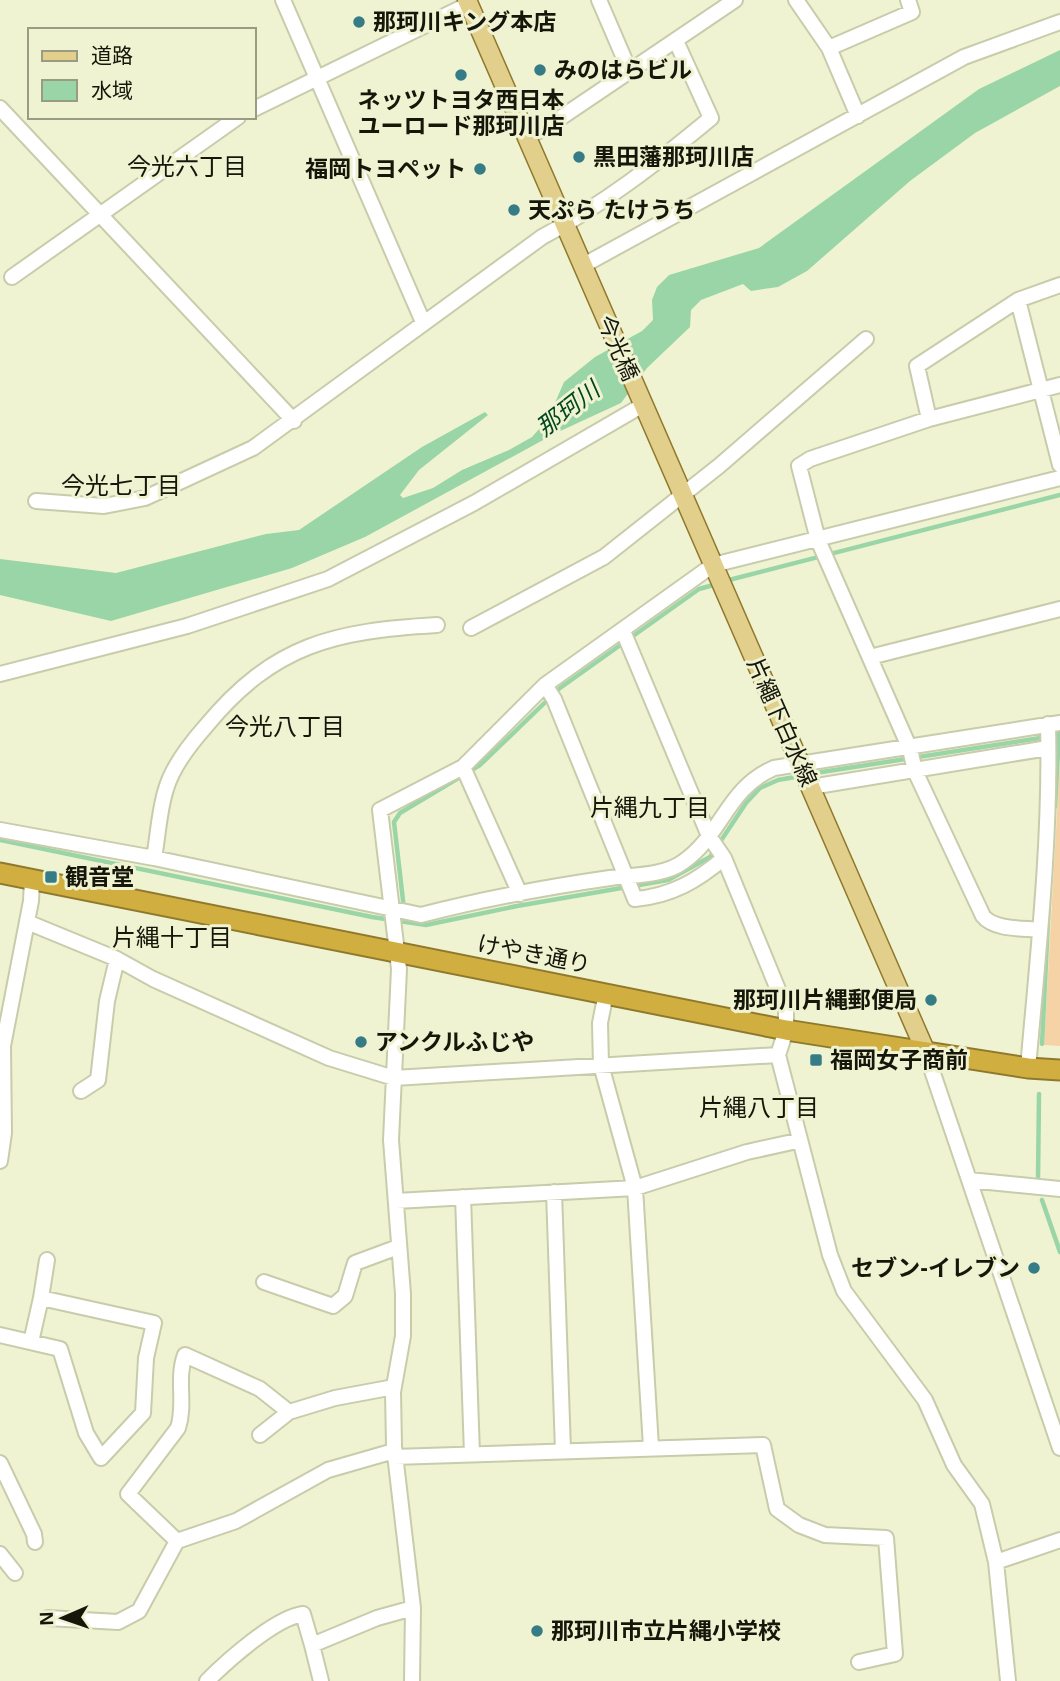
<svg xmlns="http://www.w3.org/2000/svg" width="1060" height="1681" font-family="Arial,'Noto Sans JP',sans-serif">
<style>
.green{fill:#f6d3a6}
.water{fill:#9ad5a7}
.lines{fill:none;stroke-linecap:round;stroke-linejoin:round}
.stream{stroke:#9ad5a7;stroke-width:4.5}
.minor-casing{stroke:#c8ccab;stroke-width:18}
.major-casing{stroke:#8f792d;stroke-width:21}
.highway-casing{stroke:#8f792d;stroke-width:23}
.minor{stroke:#fff;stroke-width:14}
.major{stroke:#e3cf8c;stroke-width:18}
.highway{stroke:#d0af40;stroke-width:19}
.poi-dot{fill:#357c87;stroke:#f0f3d2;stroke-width:2.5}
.labels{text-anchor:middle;stroke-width:6;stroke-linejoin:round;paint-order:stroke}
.poi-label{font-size:23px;font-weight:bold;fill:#16160a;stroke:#f0f3d2;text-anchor:start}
.street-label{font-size:23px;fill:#16160a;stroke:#f0f3d2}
.neighbourhood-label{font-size:24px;fill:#16160a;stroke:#f0f3d2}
.water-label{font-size:24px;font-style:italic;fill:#01481f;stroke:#f0f3d2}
</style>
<rect width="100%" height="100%" fill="#f0f3d2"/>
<path class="green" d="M1060,760V1046L1044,1045Z"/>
<path class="water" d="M1060,50V86L975,133L910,181L807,271L778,287L751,291L743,284L701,300L691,310L690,327L647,368L621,403L556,433L365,537L292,568L111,621L0,595V559L116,573L266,534L299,530L422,447L485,412L488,415L419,470L400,495L403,498L433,488L462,470L509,450L532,437L548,419L564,382L595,357L642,331L653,320L652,300L657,287L669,275L759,248L979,89Z"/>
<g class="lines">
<path class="stream" d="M725,581L1060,495
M809,774L1047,737L1060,732
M1055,807L1059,733
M0,840L372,917L426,925L517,906L668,880L710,857L746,803L760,788L778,780L801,776
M404,909L394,822L400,813L480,765L560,688L699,589L717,584
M1042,1044L1049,901
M1038,1179L1039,1094
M1042,1200L1060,1252"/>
<g class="minor-casing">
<path id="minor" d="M283,0L423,322
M599,0L630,72
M796,0L829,48L858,116
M829,48L912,12L908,0
M0,108L294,421
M254,109L469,4
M526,137L547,127L735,0
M582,266L964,57L1060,22
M12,277L238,117
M1018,300L1060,285
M929,419L917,366L1018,300L1060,465
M36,501L104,506L145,498L253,448L542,237C603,205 658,162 711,118L676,41
M471,628L604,557L719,466L866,339
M623,631L709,836L724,858L786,1009V1030L778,1055L830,1255L844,1291L925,1400L954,1465L982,1504L996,1562L1008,1681
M870,657L1060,609
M0,674L187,626L328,579L474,503L643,405
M545,685L554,699L635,899C671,896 697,881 724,858
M463,767L520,894
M811,787L1048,748
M0,830L154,858L421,915C483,899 547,887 610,878C633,875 664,876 683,862C722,835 727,788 774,768L1060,723
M154,858C158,836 159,811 166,789C172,768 191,743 206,726C274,644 334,631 437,625
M27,922L117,959L153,979L329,1058L394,1078L778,1055
M1040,930C1023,928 994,930 983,916L915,771L910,749L818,540L799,466L810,459L929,419L1060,385
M606,993L600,1023L601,1065L635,1188L651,1447
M925,1050L1060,1448
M1028,1068C1038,954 1051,839 1048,724
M81,1091L98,1080L107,1001L117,959
M0,1161L4,1133L3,1046L31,901L32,880
M969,1180L1060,1189
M554,1192L563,1450
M463,1197L472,1454
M396,1201L635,1188L747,1152L797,1141
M264,1282L333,1306L345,1296L355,1263L398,1247
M41,1298L47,1260
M0,1335L60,1349L86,1433L101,1458L143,1413L146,1358L154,1323L41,1298L31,1342
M260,1435L289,1412
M394,1457L763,1445L777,1509L799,1525L825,1535L886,1538L895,1654L859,1662
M0,1463L34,1534L35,1542
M177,1541L128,1494L178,1428C186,1404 176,1379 185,1355L260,1389L289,1412L335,1398L394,1387
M0,1554L15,1573
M996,1562L1060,1540
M48,1618L118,1622L139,1611L177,1541L236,1521L328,1470L394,1451
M207,1681C228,1660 275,1618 303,1614L312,1645
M321,1681L312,1645L377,1618L413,1608
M412,1681L413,1608L394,1446L393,1392L403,1336V1294L391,1140L399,969L380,810L463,767L545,685L713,565L1060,478"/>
</g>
<g class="major-casing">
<path id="major" d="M467,0L925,1050"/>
</g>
<g class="highway-casing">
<path id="highway" d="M0,873L786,1030L1028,1068L1060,1070"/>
</g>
<use href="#minor" class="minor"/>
<use href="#major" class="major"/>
<use href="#highway" class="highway"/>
</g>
<g class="poi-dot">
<circle cx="359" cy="22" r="7"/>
<circle cx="540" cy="70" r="7"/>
<circle cx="461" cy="75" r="7"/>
<circle cx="579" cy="157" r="7"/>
<circle cx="480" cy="169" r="7"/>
<circle cx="514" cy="210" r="7"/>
<rect x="44" y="870" width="14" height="14" rx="3.5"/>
<circle cx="931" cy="1000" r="7"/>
<circle cx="361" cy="1042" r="7"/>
<rect x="809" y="1053" width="14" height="14" rx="3.5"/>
<circle cx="1034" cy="1268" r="7"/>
<circle cx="537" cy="1631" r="7"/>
</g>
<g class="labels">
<g class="poi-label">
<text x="373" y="30">那珂川キング本店</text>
<text x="554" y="78">みのはらビル</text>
<text x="461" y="108" text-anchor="middle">ネッツトヨタ西日本<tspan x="461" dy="26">ユーロード那珂川店</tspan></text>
<text x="593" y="165">黒田藩那珂川店</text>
<text x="466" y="177" text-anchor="end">福岡トヨペット</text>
<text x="528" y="218">天ぷら たけうち</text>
<text x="65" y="885">観音堂</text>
<text x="917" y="1008" text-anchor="end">那珂川片縄郵便局</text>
<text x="375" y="1050">アンクルふじや</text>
<text x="830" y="1068">福岡女子商前</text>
<text x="1020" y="1276" text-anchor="end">セブン-イレブン</text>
<text x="551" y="1639">那珂川市立片縄小学校</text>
</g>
<g class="street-label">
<text transform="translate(618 348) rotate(66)" y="8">今光橋</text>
<text transform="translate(782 722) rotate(66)" y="8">片繩下白水線</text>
<text transform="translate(534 954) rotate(11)" y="8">けやき通り</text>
</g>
<g class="neighbourhood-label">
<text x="187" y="175">今光六丁目</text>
<text x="121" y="494">今光七丁目</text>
<text x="285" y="735">今光八丁目</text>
<text x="650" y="816">片縄九丁目</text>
<text x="172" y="946">片縄十丁目</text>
<text x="759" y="1116">片縄八丁目</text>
</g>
<g class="water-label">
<text transform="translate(568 409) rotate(-38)" y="8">那珂川</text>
</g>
</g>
<rect x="28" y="28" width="228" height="91" fill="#f0f3d2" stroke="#999b82" stroke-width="2"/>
<rect x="42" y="51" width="35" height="10" fill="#e3cf8c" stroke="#999b82" stroke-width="2"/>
<text x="91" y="63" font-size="21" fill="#16160a">道路</text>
<rect x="42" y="80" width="35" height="21" fill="#9ad5a7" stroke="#999b82" stroke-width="2"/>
<text x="91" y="98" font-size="21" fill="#16160a">水域</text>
<g transform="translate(63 1618) rotate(268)" stroke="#f0f3d2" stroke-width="5" paint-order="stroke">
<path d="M0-5L12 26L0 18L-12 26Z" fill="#16160a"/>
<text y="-10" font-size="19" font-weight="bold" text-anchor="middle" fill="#16160a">N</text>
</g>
</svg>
